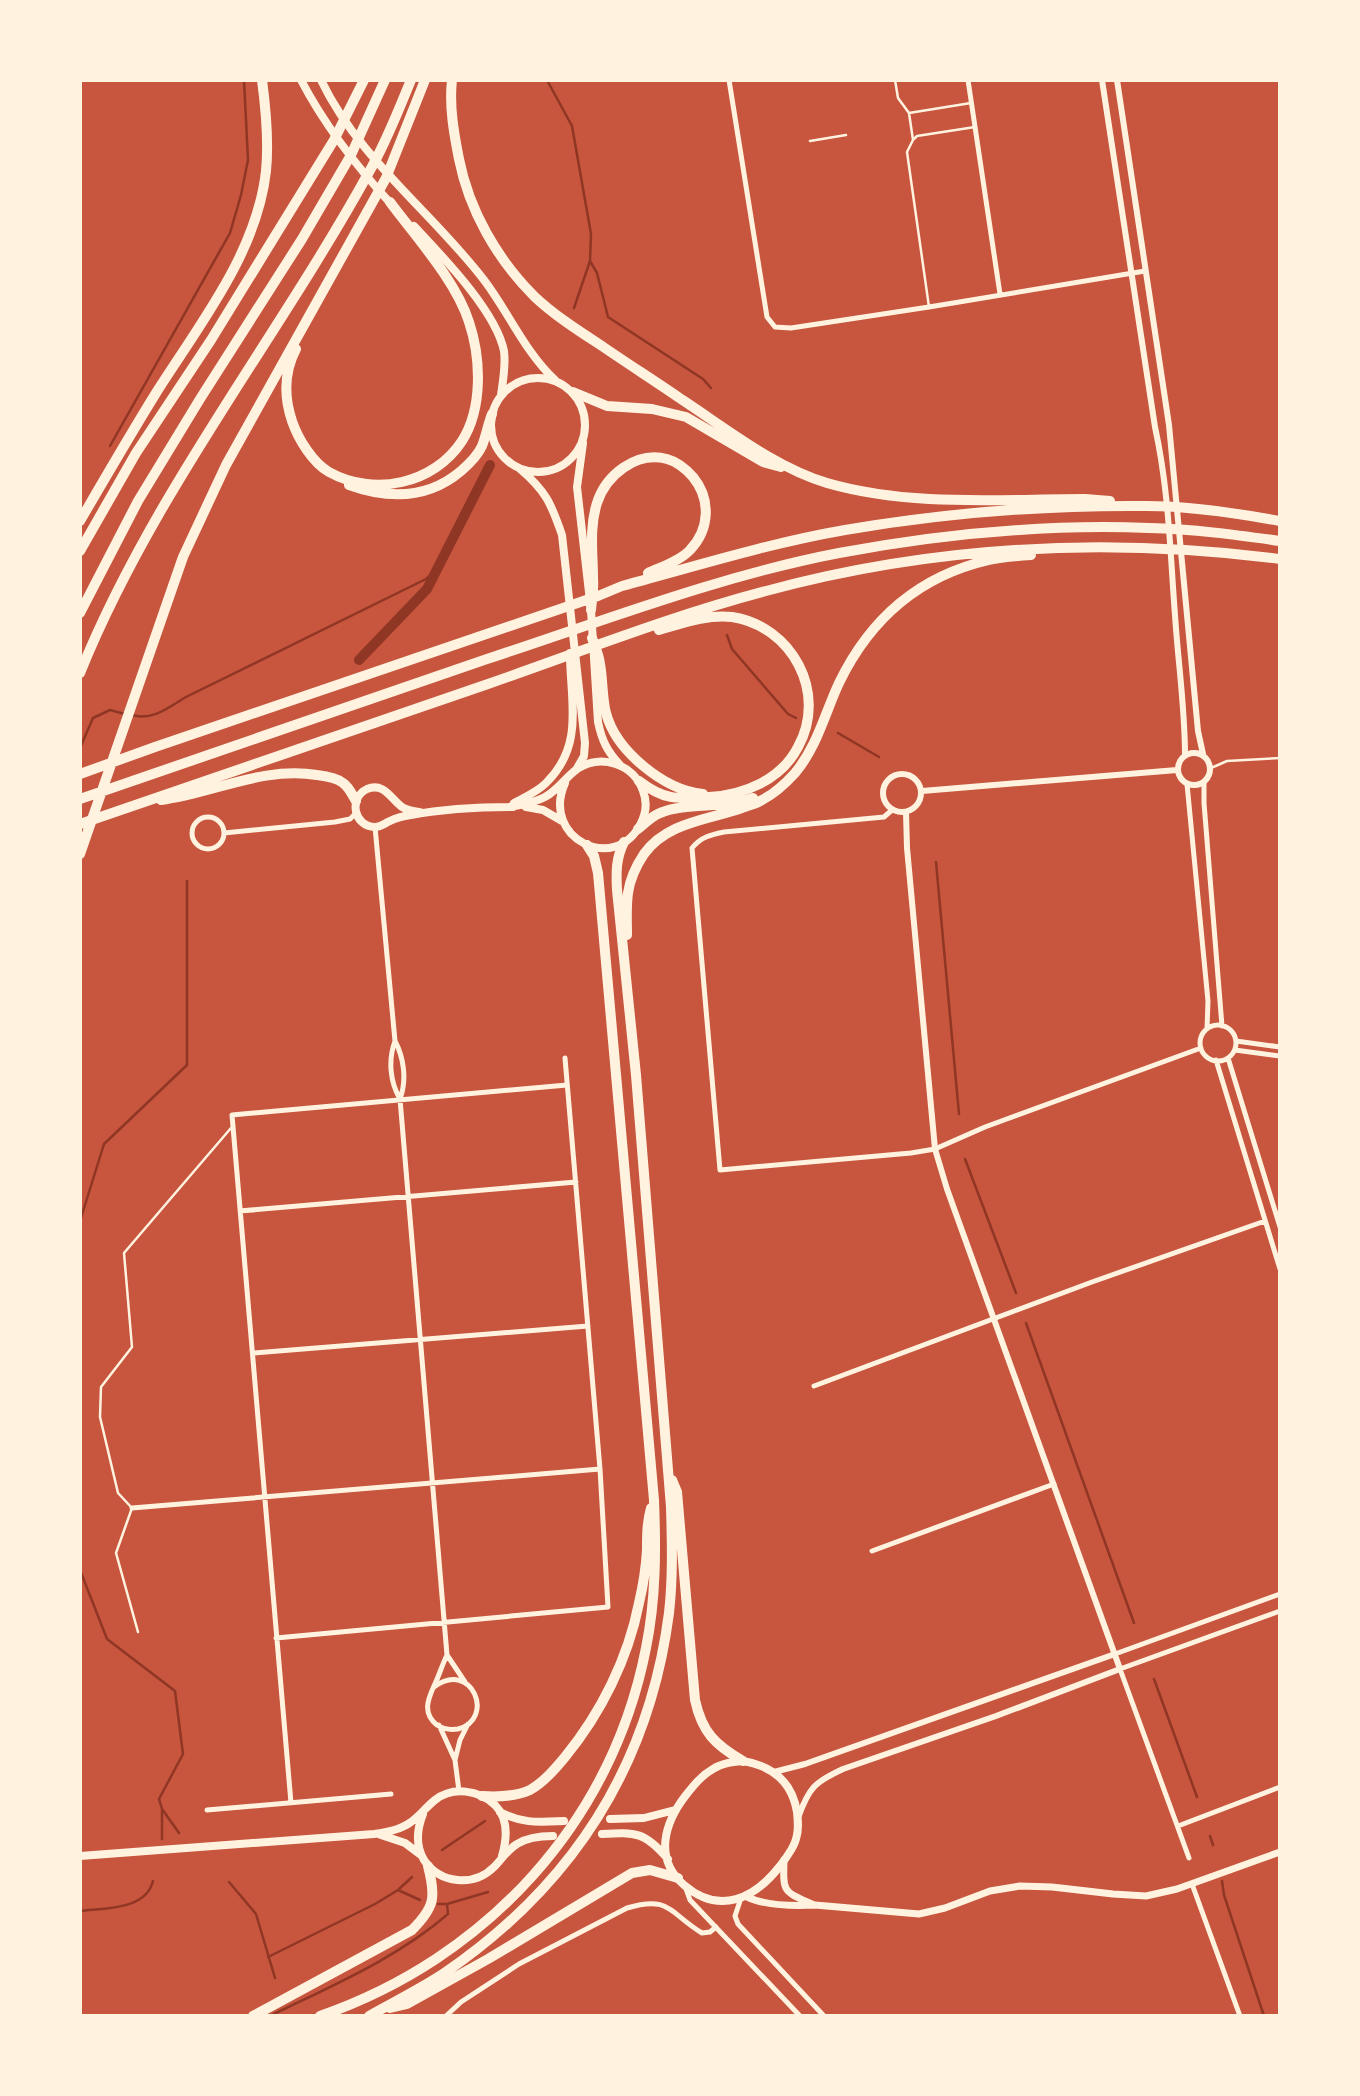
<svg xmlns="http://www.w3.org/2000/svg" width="1360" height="2096" font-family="Signika,sans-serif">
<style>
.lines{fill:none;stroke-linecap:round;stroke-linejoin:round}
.stream{stroke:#8f3625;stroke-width:2.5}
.canal{stroke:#8f3625;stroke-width:10}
.service{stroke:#fff3e0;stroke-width:2.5}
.minor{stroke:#fff3e0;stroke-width:5}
.tertiary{stroke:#fff3e0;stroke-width:6}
.secondary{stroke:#fff3e0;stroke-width:7}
.primary{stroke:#fff3e0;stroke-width:8}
.motorway{stroke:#fff3e0;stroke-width:10}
</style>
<rect width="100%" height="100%" fill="#c8553d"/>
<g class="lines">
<path class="stream" d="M547,80L572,126L591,234L590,261L574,308
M590,261L597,273L608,317L703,379L711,388
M110,446L230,233L241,195L248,160L244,80
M727,635L732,649L788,714L796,718
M132,715C153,721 169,707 186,697L426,579L436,570
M838,733L879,757
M80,748L93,718L110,710L125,714
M936,862L959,1114
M965,1159L1016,1293
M80,1221L104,1144L187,1065V881
M1026,1323L1134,1623
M80,1570L107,1639L175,1691L183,1754L159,1799L162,1809L179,1833
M1154,1679L1197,1797
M162,1811V1839
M1210,1836L1213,1845
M442,1850L485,1821
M1222,1881L1224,1895L1264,2016
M229,1882L256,1914L275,1978
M398,1890L420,1900
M438,1904H447L488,1892
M80,1911C105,1908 146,1910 153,1881
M268,1957L375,1904L398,1890L412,1877
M270,2016C331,1986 396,1959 448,1914L447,1904"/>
<path class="canal" d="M359,660L427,589L490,465"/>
<path class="service" d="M895,80L898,98L909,113L913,140L907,152L929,307
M909,113L971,103
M914,139L917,136L975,127
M810,141L846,135
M1211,768L1227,761L1280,758
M138,1632L116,1553L132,1508L118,1493L100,1417L101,1387L132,1347L124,1253L231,1128"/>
<path class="minor" d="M729,80L767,317L775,327L791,328L929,307L1145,271
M968,80L1000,294
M1204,782V803L1222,1026
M1187,784L1208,1001L1207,1029
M892,810L884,817L724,832C710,835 701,837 692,848L720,1170L911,1153L935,1149L985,1127L1201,1048
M192 833a16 16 0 1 1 32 0a16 16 0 1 1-32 0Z
M375,827L395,1041C404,1058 407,1080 400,1099
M224,833L335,822L350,819L356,813
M1200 1043a18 18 0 1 1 36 0a18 18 0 1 1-36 0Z
M395,1041C388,1060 390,1082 400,1099L447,1655L465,1682
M1236,1041L1280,1047
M1235,1050L1280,1056
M1228,1058L1280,1227
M1216,1060L1280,1269
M240,1211L576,1182
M253,1353L588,1326
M814,1386L1092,1282L1265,1221
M132,1508L600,1469
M872,1551L1054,1484
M276,1638L608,1607L600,1469L565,1058
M1115,1654L1280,1594
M434,1687C472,1659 496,1719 458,1729C451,1730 443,1729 437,1725C422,1713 428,1699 434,1686C439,1676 442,1665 447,1655
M439,1725L455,1760L459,1791
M455,1760L460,1740L468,1724
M291,1803L232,1115L567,1085
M207,1810L391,1794
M1178,1826L1280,1787
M1189,1858L1120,1669L1280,1611
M1192,1884L1240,2016
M685,1886L690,1900L800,2016
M741,1898L735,1916L738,1924L824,2016
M446,2016L461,2002L519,1964L627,1908C670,1895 669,1913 702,1933L710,1932L716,1927"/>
<path class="tertiary" d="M1102,80L1155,427C1169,491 1170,551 1175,615C1178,662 1185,708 1185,755
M1117,80L1169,425L1198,731L1203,754
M1178 769a16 16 0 1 1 32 0a16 16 0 1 1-32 0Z
M883 793a19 19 0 1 1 38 0a19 19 0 1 1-38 0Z
M922,791L1177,770
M774,1772L805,1764L1115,1654
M798,1818C809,1787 815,1782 843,1769L996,1716L1120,1669L947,1189L935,1149L907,848L906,812"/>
<path class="secondary" d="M784,1860C783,1893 783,1891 812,1904
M747,1897C766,1906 794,1906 815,1905L919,1914L945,1908L990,1891L1020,1886L1052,1887L1113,1894L1146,1896L1177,1889L1280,1852"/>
<path class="primary" d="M301,80C325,126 357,167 392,205
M321,80C358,158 432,212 484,280C509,313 525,352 555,380
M414,226C442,256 496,311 504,351C506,365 503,381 501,395
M491 425a47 47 0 1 1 94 0a47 47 0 1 1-94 0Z
M583,443L577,487L591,610L598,722C602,741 607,751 620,765
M519,468C546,491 551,503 562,535L585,743L584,756L576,770
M514,803C525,797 537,792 546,783C585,745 570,701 570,653
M509,807C521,805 534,803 545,797C558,790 565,778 577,769C601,753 634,764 643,791C647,801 646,813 641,823C616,875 540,839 565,783
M526,807L543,810L562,821
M423,813C416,811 408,811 402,807C391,799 384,782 367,789C348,798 354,827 375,827C381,827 385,823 390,821C396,818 404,816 411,815C444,809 480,807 513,807
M743,1761C773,1766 792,1782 797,1812C798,1821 799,1830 796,1839C794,1848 786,1858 780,1866C755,1898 720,1916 684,1885C653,1858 665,1822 686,1795C694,1785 702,1775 713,1769C722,1763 733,1762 743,1761Z
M500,1812C523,1824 539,1822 564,1821
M423,1814C417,1829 415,1845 424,1860C440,1884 474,1887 494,1867C502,1859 507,1850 517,1844C528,1837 541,1836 553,1836
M610,1819L644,1818L675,1810
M602,1834C636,1832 645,1832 668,1859
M381,1835L405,1843L421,1855
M80,1856L374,1834C387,1832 400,1830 411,1822C420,1816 426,1807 435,1800C453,1786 479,1790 495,1805C509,1819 507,1839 502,1856"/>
<path class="motorway" d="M452,80C449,106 454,134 459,159C469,210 497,259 534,296C554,315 579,331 602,346C628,364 655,381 681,399C727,429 774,467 827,483C910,507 1000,499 1085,499L1110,501
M296,349C284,372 284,397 292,421C298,439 313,463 329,472C374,497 434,484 462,441C483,408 481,358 469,322C456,281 416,237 390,202
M573,392L607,406L652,409L686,417L763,462L781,467
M349,485C388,499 428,499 461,471C469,464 478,455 482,446C486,436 488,424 492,414
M80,521C105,478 130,435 156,393C199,325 257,253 266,171C269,141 266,110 262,80
M80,551L136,453L211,340L334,140L364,80
M591,610C592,599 594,588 593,578C593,553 589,528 597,503C606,475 636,451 667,459C678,462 686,469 693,477C711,499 710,529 690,550C680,561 661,567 648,573
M80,613L138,501L200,399L302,239L351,155L385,80
M592,638C595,646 599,655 600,664C603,680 602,698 606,713C616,751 664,790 703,794
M80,673C153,493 276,341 369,172C386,143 398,111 411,80
M80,774L155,747L598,596L622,586C696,566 770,543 845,530C944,513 1046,505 1147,506C1191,506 1236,513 1280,521
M639,781C665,801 678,799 709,797C744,795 781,780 798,747C828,693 792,626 732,617C708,614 683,623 659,630
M80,799C216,752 352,705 487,659C603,621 719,576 839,553C941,534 1046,524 1149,528C1193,529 1237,535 1280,541
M161,800C214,793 263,766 317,775C326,776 337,778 343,783C349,787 353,796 356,801
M80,824C216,777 352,731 488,684C580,652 671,616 766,591C933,546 1108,537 1280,559
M638,829C645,823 652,816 660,813C687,802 724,809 753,798
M80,854L183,557L226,465L386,178L425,80
M627,935C627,921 626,907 628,893C630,879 636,866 644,854C667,822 708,820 742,808C749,805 756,804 762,800C774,794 786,783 795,773C817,747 825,713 839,683C870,619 919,576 989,560C1003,557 1017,556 1031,555
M672,1480L677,1492L695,1700C702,1732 715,1745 743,1761
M482,1796C498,1797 515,1797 530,1790C544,1782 555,1769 565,1757C601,1713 628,1659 639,1603C643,1586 646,1568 647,1550C647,1535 647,1522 651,1508
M390,2008L407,2004L488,1959L632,1873L650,1870L678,1878
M253,2016L412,1930C435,1907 436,1897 428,1866
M320,2016C487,1958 612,1822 646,1648C656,1599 656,1550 654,1500L598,873L594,856L587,845
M369,2016C394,2002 420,1989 443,1974C571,1887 649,1767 669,1613C673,1578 672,1542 671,1507L636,1075L617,890C616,872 616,858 624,842"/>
</g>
<rect width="1360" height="2096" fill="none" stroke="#fff3e0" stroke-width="164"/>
</svg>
